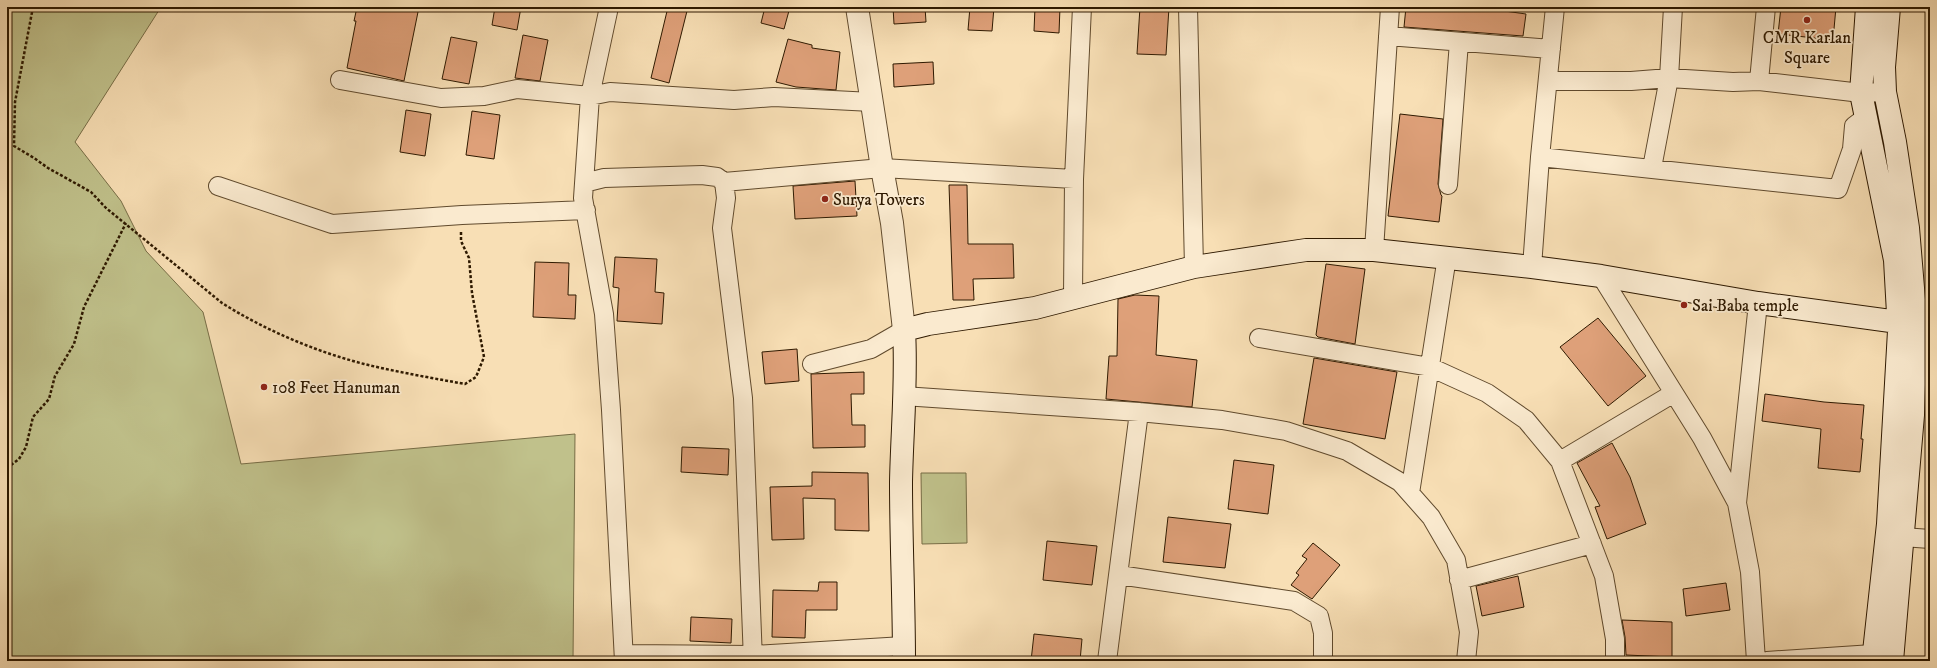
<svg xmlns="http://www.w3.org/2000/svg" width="1937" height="668" font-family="'IM FELL DW Pica',serif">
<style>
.green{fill:#c0c18b;stroke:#776d46}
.building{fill:#dea079;stroke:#2e1900}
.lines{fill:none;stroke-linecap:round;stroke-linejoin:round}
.minor-casing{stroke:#604a2d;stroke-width:20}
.tertiary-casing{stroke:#604a2d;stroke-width:24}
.secondary-casing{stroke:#2e1900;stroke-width:24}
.path{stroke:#2e1900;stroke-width:2.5;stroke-dasharray:3 2;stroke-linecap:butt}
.minor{stroke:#faeacf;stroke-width:18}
.tertiary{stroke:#faeacf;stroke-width:22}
.secondary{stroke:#faeacf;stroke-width:22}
.poi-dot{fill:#8f2418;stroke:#faeacf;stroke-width:1.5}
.labels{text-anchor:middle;stroke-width:3.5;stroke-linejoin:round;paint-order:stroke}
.poi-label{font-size:17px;fill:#2e1900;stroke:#faeacf;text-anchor:start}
</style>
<rect width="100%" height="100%" fill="#f8dfb5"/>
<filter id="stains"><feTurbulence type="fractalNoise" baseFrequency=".005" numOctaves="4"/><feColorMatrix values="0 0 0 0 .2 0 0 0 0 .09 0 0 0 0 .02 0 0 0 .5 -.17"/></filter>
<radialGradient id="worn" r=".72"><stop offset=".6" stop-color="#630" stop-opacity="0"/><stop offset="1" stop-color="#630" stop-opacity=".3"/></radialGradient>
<path class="green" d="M7,7H161L75,142L121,201L146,251L203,312L241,464L575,434L573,661H7Z
M921,473H966L967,543L922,544Z"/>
<path class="building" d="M357,7H419L404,81L347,68L356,21H354Z
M495,7H521L517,30L492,25Z
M668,7H688L669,83L651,78Z
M765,7H790L784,29L761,23Z
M893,7H925L926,22L894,24Z
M970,7H994L992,31L968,30Z
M1035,7H1060L1059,33L1034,31Z
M1140,7H1169L1166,55L1137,54Z
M1406,7H1444L1475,11L1476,7L1526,14L1523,36L1404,27Z
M1781,7H1836L1833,40L1778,34Z
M523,35L548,40L540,81L515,78Z
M451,37L477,42L469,84L442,79Z
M788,39L812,45V48L840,52L836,90L796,87L776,82Z
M933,62L934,84L894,87L893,64Z
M406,110L431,114L425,156L400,152Z
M472,111L500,115L494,159L466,155Z
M1400,114L1443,119L1438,184L1441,195L1442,196L1439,222L1388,216Z
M855,181L857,216L795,219L793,186Z
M949,185H967L968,244H1013L1014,278L973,279L974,300H953Z
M615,257L657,259L655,292L664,293L662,324L617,321L619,288L613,287Z
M535,262L569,263L568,295H576L575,319L533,317Z
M1326,264L1365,269L1355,344L1318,337L1316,335Z
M1135,295L1159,296L1156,355L1197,360L1192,407L1106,399L1109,356H1117L1118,299Z
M1598,318L1646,376L1608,406L1560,347Z
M797,349L799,381L765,384L762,352Z
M1314,358L1397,372L1385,439L1303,424Z
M864,372V394H851L852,425H865V447L813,448L811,374Z
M1765,394L1824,402L1864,405L1861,439H1863L1860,472L1818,468L1821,429L1762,421Z
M1612,443L1630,477L1646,524L1607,539L1595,507L1600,506L1577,463Z
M682,447L729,449L728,475L681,472Z
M1234,460L1274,465L1268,514L1228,509Z
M812,472L868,473L869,531L835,530V499L803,498L804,539L772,540L770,487L812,486Z
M1168,517L1231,524L1225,568L1163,562Z
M1047,541L1097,546L1092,585L1043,580Z
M1313,543L1340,565L1312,599L1291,585L1299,575L1296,573L1307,559L1302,556Z
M1518,576L1524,607L1482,616L1476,586Z
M819,582H837V610H806L805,638L772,637L773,590L818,591Z
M1726,583L1730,610L1686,616L1683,589Z
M691,617L732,619L731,643L690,641Z
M1622,620L1672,622V657L1626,655L1625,637Z
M1034,634L1082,639L1080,661H1031Z"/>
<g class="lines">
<g class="minor-casing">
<path id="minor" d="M609,7L590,96L583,198L604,314L611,410L624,661
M1188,7L1194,267
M1388,36L1551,49
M340,80L441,98L484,96L517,89L590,96L610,92L734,100L774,97L872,102
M1548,81H1631L1669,78L1733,82L1759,81L1861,93L1885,92
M1759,81L1766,7
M1540,157L1838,189L1852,149L1854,126L1866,117
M1652,168L1669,78L1673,7
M724,182L882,168L1074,179
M584,183L604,178L702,175L717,177L724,182L726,198L722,228L743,398L753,661
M1448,185L1459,42
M218,186L332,224L462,215L586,210
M1374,250L1390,7
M1532,267L1540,157L1555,7
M1601,276L1702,438L1737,503L1750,572L1756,661
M1073,297L1074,179L1082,7
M1259,338L1430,367L1487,393L1526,420L1560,461L1604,576L1615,639V661
M812,364L871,349L904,330
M903,396L1139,412L1222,420L1286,431L1347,451L1400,482L1431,517L1456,560L1469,632L1466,661
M1560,461L1674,393
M1410,493L1447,257
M1737,503L1758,303
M1889,536L1930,539
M1119,575L1294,601L1319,616L1323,633V661
M1459,580L1592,544
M624,654L753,655L904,646
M1107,661L1139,412
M1767,661L1873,654"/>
</g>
<g class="tertiary-casing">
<path id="tertiary" d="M857,7L882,168L892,223L904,330"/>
</g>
<g class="secondary-casing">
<path id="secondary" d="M1867,7L1861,93L1895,260L1899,331L1888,524L1873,661
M1889,7L1884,67L1885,92L1895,142L1908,228L1916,324L1913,415L1892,661
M904,661C904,601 901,542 901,482C902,431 907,381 904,330L928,324L1035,308L1194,267L1306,250H1374L1532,267L1601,276L1758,303L1898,322"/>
</g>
<path class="path" d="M33,7L15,102L14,146L34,158L48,168L91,192L106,208L222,303C265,330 314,351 364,364C397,372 432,378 465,384L476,377L484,357L472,293L469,258L461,241V231
M7,468L19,459L26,447L33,417L49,399L55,376L74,344L84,307L126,223"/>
<use href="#minor" class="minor"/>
<use href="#tertiary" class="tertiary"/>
<use href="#secondary" class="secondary"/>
</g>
<g class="poi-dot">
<circle cx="1807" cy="20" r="4"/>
<circle cx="825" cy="199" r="4"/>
<circle cx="1684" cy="305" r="4"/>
<circle cx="264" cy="387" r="4"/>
</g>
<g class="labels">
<g class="poi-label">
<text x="1807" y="43" text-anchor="middle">CMR Karlan<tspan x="1807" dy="20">Square</tspan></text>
<text x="833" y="205">Surya Towers</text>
<text x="1692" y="311">Sai Baba temple</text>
<text x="272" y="393">108 Feet Hanuman</text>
</g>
</g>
<rect width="1937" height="668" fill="none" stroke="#f8dfb5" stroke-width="24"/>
<rect x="8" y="8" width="1921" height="652" fill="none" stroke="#2e1900" stroke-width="2"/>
<rect x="12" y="12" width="1913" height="644" fill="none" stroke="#2e1900"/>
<rect width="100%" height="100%" filter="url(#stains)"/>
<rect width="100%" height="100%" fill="url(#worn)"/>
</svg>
